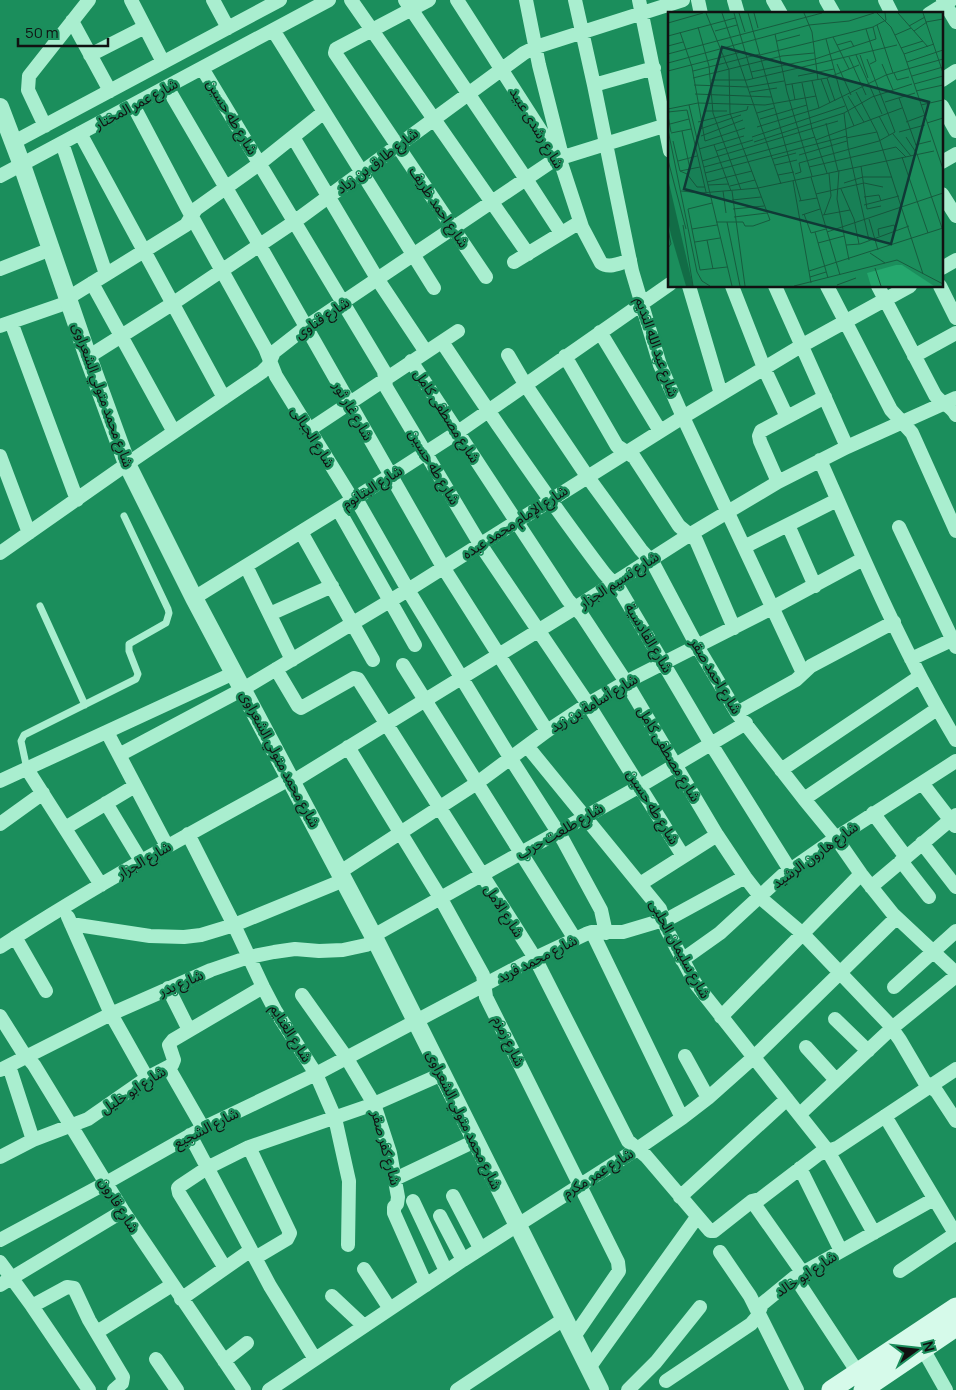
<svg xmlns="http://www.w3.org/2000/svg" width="956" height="1390" font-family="Manrope,'Noto Sans Arabic',sans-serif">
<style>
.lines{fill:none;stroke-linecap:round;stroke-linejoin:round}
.service{stroke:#a9eecf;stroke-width:7}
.minor{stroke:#a9eecf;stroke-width:14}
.tertiary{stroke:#a9eecf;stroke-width:18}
.secondary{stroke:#d6faea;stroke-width:19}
.labels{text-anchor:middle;stroke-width:5;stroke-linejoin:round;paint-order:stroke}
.street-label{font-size:14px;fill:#111;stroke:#1b8e5c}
.inset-road{fill:none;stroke:#175c3e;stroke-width:1}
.view{fill:#103936;fill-opacity:0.15;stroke:#103936;stroke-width:2.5}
.inset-edge{fill:none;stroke:#111;stroke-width:2.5}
</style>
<rect width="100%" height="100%" fill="#1b8e5c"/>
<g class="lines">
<path class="service" d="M40,606L85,705
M27,769L21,741L24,735L136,679L138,674L129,651V644L166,623L169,613L168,609L124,516"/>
<path class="minor" d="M131,0L163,62
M213,0L228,28
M351,0L528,254
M405,0L526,179L561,233
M429,0L336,49L335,53L486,277
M457,0L555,153L562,166L582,227L601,263C609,269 621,263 630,260
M526,0L539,65L562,156
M575,0L594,85L632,271L660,365L683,417L803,673
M639,0L670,151
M698,0L701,14
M734,0L738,14
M773,0L781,14
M826,0L834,14
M885,0L892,14
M943,0L956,22
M929,14L951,0
M72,21L110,91
M273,30L434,288
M90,55L145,27
M202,68L384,371L386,387L480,544L588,704L683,856
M942,80L956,71
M594,85L654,68
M167,87L260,246L443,567L547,731
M133,105L192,217L265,348L276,376L349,494L359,504L408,590L511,759L563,840L601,910L606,933
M942,106L956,131
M45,126L28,90L29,76L89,0
M80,133L224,398
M293,137L378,280L426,352
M14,142L280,0
M62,143L106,274
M942,162L956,154
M0,176L329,0
M942,194L956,216
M514,262L580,222
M942,268L956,260
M0,269L51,249
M92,283L174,432
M689,286L721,394
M732,286L764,368L787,417
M775,286L847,447
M827,286L891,410L912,433L956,531
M878,286L935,395C941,404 951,405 956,415
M940,286L956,318
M68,298L186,225L196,209L259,164L324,112
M11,322L77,500
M0,326L69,302
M600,332L660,431
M442,342C494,420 547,498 604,573C609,579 615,584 620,590L711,744L790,870
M508,355L525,384L587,476L641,550L653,563L697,646L737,713L804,799L836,838L861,874L893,914L956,973
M565,356L617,446L634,457L679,526L696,540L734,628
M914,356L956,333
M88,357L172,304L294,222L524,53L536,47L683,0
M411,361L568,600L582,615L626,682L717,835L745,877L763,900L803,934L888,1023L900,1040L924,1081L937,1092L956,1121
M309,430L458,331
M0,456L29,533
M820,460C862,555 902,651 956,740
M778,482L760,441L759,436L761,431L825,397
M338,509L415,645
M788,525L815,586
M899,527L956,647
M301,532L373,660
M744,547L837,500
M0,553L127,464L262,372L268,366L274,352L306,327L554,160L670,124
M246,566L292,660
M194,598L354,499L458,432L670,284
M270,614L332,586
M911,659L956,638
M403,665L575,939
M276,669L298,706L301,708L354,678L358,679L535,958L628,1141L646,1156L710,1231H714L752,1201L760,1199L819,1154L837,1148L956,1069
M737,713L796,680L811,666L894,622
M107,732L167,846
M527,746L660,909L667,930L695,983L828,1151L874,1233
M348,747L441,899L483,975L486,997L618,1262L619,1271L573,1338
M119,755L243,689L408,590L683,417L801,346L910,286
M27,769L101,885
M781,770L919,677
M0,781L234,673
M292,782L575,608L689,535L778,482L847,447L956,398
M922,783L955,826
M804,799L937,709
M106,803L141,861
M873,813L906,857
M0,824L43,793
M65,828L135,786
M188,834L234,925L263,987L275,1010L316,1074L335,1118L349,1181L348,1245
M922,843L956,887
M901,861L929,897
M340,872L477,783L547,731L588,704L626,682L772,608L863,559
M640,884L717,835
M871,887L956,815
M68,917L111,1014L147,1078
M71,924L150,936L184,937L201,935L234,925L344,880
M592,932L682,1118
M373,936L640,786L746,723
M15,937L46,991
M0,947C94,886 192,832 291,778
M682,960L720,933L783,875L836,838L956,761
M894,987L956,931
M168,988L189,1030
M302,995L346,1057L374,1104L390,1153L398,1197L397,1204L394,1207V1213L426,1285
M0,1016L22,1051L34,1065L123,1211L244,1390
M721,1017L861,874
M835,1019L868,1051
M806,1047L836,1080
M685,1056L708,1098
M9,1066L33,1140
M168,1067L203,1128
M0,1070L111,1014L211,970L249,957L274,952L295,949L319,951L343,950L366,945L376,941
M800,1114L892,1028L956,976
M885,1116L956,1235
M190,1135L270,1286L315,1359
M249,1147L290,1233L287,1239L255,1258
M0,1157L33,1140L88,1119L147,1078L172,1065L174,1060L169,1045L173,1040L263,987
M800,1168L841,1251
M395,1179L475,1141
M453,1196L480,1248
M680,1197L787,1099
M413,1201L446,1271
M752,1201L802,1272
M440,1216L463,1260
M0,1240L106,1183L203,1128L316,1074L535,958L586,934L592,932H623L670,918L745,877
M720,1252L750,1296L797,1390
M0,1262L32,1306L89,1390
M225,1268L179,1193L178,1188L180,1186L207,1168L249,1147L374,1104L442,1074
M364,1269L390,1309
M900,1271L955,1234
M795,1277L862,1379
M0,1285L123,1211
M332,1296L364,1326
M181,1299L251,1250
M32,1306L67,1287L74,1288L89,1320L123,1377L122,1383L114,1390
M97,1332L172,1285
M923,1349L946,1390
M156,1359L177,1390
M224,1361L247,1343
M589,1368L697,1217
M666,1381L751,1324L757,1317L762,1304L795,1277L934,1199
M269,1390L463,1260L637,1149L682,1118L708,1098L754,1057L896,918
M457,1390L564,1319
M628,1390L656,1362L700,1307"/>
<path class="tertiary" d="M0,107L22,165L88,357L127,464L194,598L376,941L600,1390"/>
<path class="secondary" d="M831,1390L956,1307
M863,1390L956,1327"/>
</g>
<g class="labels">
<g class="street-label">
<text transform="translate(136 104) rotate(-28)" y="5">شارع عمر المختار</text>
<text transform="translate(232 117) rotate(59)" y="5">شارع طه حسين</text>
<text transform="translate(537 128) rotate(59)" y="5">شارع رشدى عبيد</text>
<text transform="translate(377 161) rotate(-37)" y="5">شارع طارق بن زياد</text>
<text transform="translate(439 207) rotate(56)" y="5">شارع احمد ظريف</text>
<text transform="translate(322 318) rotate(-34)" y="5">شارع قناوى</text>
<text transform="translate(657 347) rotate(71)" y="5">شارع عبد الله النديم</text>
<text transform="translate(103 395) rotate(70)" y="5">شارع محمد متولي الشعراوى</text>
<text transform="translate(353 411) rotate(60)" y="5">شارع غار ثور</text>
<text transform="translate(447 416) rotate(57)" y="5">شارع مصطفى كامل</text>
<text transform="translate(313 437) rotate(58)" y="5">شارع الجبالى</text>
<text transform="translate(434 467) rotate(59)" y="5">شارع طه حسين</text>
<text transform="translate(372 487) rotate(-32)" y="5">شارع البتانوم</text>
<text transform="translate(515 522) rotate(-33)" y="5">شارع الإمام محمد عبده</text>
<text transform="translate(619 580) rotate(-33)" y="5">شارع نسيم الجزار</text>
<text transform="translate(649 638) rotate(59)" y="5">شارع القادسية</text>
<text transform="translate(716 676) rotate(59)" y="5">شارع احمد صقر</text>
<text transform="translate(594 703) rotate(-31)" y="5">شارع أسامة بن زيد</text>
<text transform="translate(669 754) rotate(59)" y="5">شارع مصطفى كامل</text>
<text transform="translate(280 759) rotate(62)" y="5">شارع محمد متولي الشعراوى</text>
<text transform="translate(653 807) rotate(58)" y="5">شارع طه حسين</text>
<text transform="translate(560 831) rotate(-30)" y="5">شارع طلعت حرب</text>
<text transform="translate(815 855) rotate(-36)" y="5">شارع هارون الرشيد</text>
<text transform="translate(144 860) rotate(-30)" y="5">شارع الجزار</text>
<text transform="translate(504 911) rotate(57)" y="5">شارع الامل</text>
<text transform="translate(680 949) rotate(61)" y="5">شارع سليمان الحلبى</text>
<text transform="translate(537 959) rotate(-27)" y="5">شارع محمد فريد</text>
<text transform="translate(181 983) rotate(-23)" y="5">شارع بدر</text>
<text transform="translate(291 1033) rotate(58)" y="5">شارع الغنايم</text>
<text transform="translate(509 1041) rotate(64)" y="5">شارع زمزم</text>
<text transform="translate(133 1090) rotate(-33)" y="5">شارع ابو خليل</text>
<text transform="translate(464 1120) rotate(64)" y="5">شارع محمد متولي الشعراوى</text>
<text transform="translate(206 1128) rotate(-27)" y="5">شارع الشجيع</text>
<text transform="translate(386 1148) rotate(75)" y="5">شارع كفر صقر</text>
<text transform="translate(598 1173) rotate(-32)" y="5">شارع عمر مكرم</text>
<text transform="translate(119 1205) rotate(58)" y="5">شارع قارون</text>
<text transform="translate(806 1274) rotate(-33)" y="5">شارع ابو خالد</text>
</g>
</g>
<g transform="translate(668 12)">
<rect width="275" height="275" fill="#1b8e5c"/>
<path d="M228,253H234L266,274H203L199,261Z" fill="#24a76d"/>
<path d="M0,167L25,274H18L3,223L0,209Z" fill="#126c46"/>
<path class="inset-road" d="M38,1L61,58L62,101L102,208L85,214H77L75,210H48M54,1L113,172M66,1L85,67M71,1L77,20M80,1L133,189M86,1L90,16M136,1L144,20L150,68M209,1L223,15L236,42L275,157M230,1L260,35M255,1L275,61M258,10L275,7M0,11L35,1M209,13L225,61M241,14L257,5M30,15L41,54L45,101L73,178M198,17L208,49L202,52M47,19L69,13M246,19L259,10M12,20L24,55L37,129L77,116M107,22L119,80L144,164M227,23L243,16M0,24L67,6M165,25L181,57M158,27L172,79L186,114M109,29L132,23M169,33L183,29L186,35M0,34L15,30M233,36L255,29M0,42L154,1M236,42L266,32M92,43L205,15L218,8L217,1M188,43L214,102M192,43L200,66M181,45L198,83M239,50L275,38M0,51L141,13L181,9L206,1M169,52L183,83M214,52L225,78M0,59L77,39M25,59L92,42M83,60L147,47L208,27L205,15M226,61L229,68L241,65M130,64L166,57M244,64L275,55M25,66L114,44L146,41M159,66L167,89M153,67L162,91M43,68H79L229,33M144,69L151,96M134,71L144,117L159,161M124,72L127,88M246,72L275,64M26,73L80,75M117,73L159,66L191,53M80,75L116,69M248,79L275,73M82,80L109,76M188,80L209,120L255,262M27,82L103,85M180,84L196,110M231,86L248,133M217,90L247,81M21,93L64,274M253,93L275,88M0,97L30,91L97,93L148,84M37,99H59M0,100L19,98L38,180M89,101L106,96M176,101L180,135L201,228M0,104L3,120M211,104L221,123M92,107L139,93M30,110L79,98L80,94M238,110L257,103M158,111L170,159M259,111L275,106M2,112L21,107M89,115L151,96L218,63L275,47M32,117L73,103M0,118L29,260L34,269L42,274M14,119L22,157M231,120L257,113M3,121L23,117M225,122L243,144M33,124L75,108M84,125L177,94M238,125L249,142L274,216M178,126L209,120M148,128L234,96M5,129L12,159L19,162L29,175H37M86,130L176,101L204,85L244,72M46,133L63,179M247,133L263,129M31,137L76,124M48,139L85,128M131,143L179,129M234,145L260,221M105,147L128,141M0,148L18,217M10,149L29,144M34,149L170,109M107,153L129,148M193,154L199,197L213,194M36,155L147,125M141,155L228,135L238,145M171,158L169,187L181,248M12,159L32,155M37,161L179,124M127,162L133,160L131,151L211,129L227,120L199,47M110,163L126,160M143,165L172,263M125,169L143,271M39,170L84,159M176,171L195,165H224M40,173L61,172M62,174L87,168M173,177L186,207L191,232M13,179L33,181L90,176L266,139M55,179L58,201M64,179L77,274M148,182L196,171L215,175M196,185L211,183L213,189M64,188L93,185M131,189L149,186M44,191L20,197L32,258L59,255M196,193L231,184M65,197L96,194M136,202L143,221L158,217M134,203L152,197M155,203L182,198M156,203L163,184L161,161M66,205L99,201M201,207L210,238M59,210L72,274M15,213L25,274M0,217L3,232L0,236M24,217L49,213M147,220L160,266M159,220L275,181M211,224L210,217L226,213L228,218M39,228L45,257M27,230L52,226M150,231L176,224M178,233L192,232L241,214M202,241L217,251M207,256L213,274M141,259L275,216M142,265L158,260M169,273L188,266M126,274L229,248L275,272"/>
<path class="view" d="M54,35L261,90L223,232L16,177Z"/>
<rect width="275" height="275" class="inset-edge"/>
</g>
<g transform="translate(916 1350) rotate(75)" stroke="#1b8e5c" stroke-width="4" paint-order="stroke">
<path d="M0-4L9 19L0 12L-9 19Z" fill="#111111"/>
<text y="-8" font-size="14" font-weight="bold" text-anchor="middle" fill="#111111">N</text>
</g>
<path d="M18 38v8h90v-8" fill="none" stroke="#111111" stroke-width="2.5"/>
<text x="25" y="38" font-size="15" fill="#111111" stroke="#1b8e5c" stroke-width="4" paint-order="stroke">50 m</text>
</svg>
